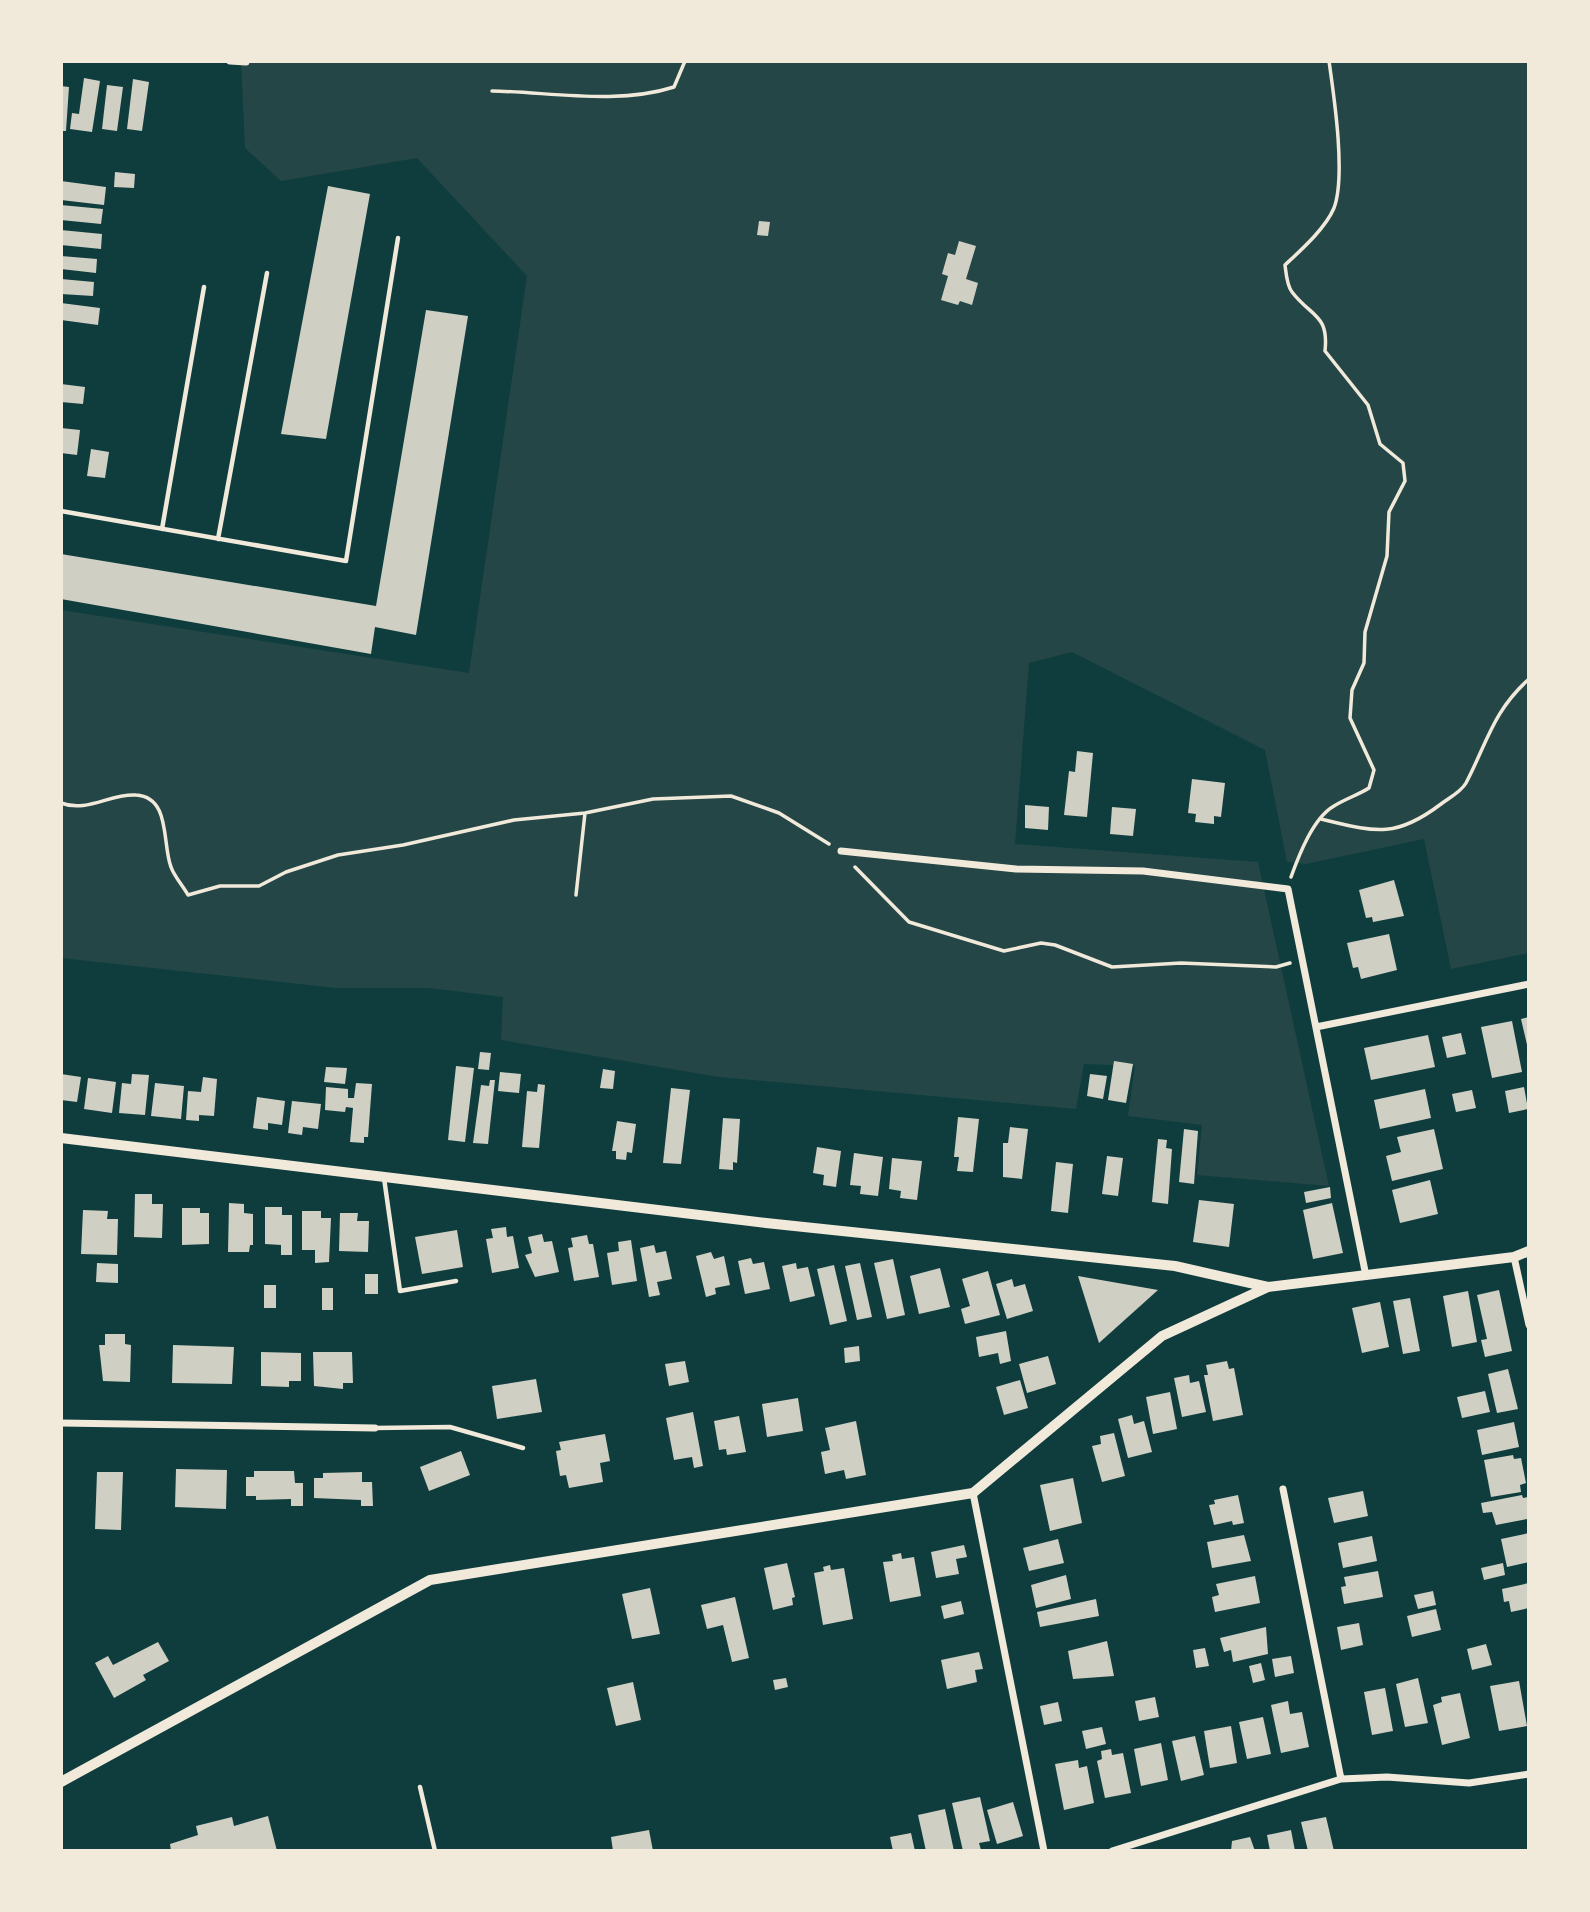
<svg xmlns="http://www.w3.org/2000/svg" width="1590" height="1912" font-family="Spectral,serif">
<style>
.green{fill:#244646}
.building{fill:#cfcfc3}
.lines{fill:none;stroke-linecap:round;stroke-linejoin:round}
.path{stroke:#f1e9da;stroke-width:3.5}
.service{stroke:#f1e9da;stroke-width:4.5}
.minor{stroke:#f1e9da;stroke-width:7}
.tertiary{stroke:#f1e9da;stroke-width:10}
</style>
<rect width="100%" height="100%" fill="#0f3d3e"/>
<path class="green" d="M241,61H1529V953L1451,969L1424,839L1306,864L1287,862L1265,750L1072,652L1029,663L1015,844L1258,862L1329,1186L1197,1175L1202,1125L1128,1116L1135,1066L1084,1064L1076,1109L719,1077L501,1040L503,997L430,988H336L61,958V610L469,673L527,276L417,158L281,181L245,148Z"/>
<path class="building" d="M84,78L100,81L92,132L70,129L72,113L79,114Z
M133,79L149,82L142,131L127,129Z
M107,85L123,87L117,131L102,129Z
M61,86L69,87L66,131H61Z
M115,172L135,174L134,188L114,187Z
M61,181L106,187L104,205L61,200Z
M328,186L370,194L326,439L281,434Z
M61,205L103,209L101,224L61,220Z
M759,221L770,222L768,236L757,235Z
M61,230L102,234L101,249L61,245Z
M959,241L976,246L966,279L978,283L972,305L960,301L958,305L941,300L948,276L942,274L948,253L955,255Z
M61,256L97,259L96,273L61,269Z
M61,279L94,282L93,296L61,294Z
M61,303L100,308L98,325L61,320Z
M426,310L468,316L416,635L375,627L371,654L61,599V554L376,606Z
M61,384L85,387L83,404L61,402Z
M61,428L80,430L77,455L61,453Z
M91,449L109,452L105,478L87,476Z
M1077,751L1093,753L1087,817L1064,815L1069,771L1075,772Z
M1192,779L1225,783L1221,817L1214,816V824L1195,822L1196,814L1188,813Z
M1025,805L1049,807L1048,830L1025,828Z
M1112,807L1136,809L1133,836L1110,834Z
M1394,880L1404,916L1373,922L1372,917L1366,918L1359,890Z
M1389,934L1397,970L1361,979L1358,967L1353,968L1347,943Z
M1529,1017V1049H1528L1521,1019Z
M1512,1021L1522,1072L1492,1078L1481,1027Z
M1461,1033L1466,1054L1447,1058L1442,1037Z
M1428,1035L1435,1067L1371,1080L1364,1048Z
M480,1052L491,1053L489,1070L478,1069Z
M1114,1061L1133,1064L1126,1103L1108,1100Z
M456,1066L474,1068L465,1142L448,1140Z
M326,1067L347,1068L345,1084L324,1082Z
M603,1069L615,1071L613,1089L600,1088Z
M500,1072L521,1074L519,1093L498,1091Z
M61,1074L81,1077L77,1102L61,1100Z
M132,1074L149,1075L145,1115L119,1113L122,1083L131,1084Z
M1090,1074L1107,1076L1103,1099L1087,1096Z
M203,1077L217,1079L214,1116L199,1115V1121L186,1120L188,1091L201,1092Z
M88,1078L116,1082L112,1113L84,1109Z
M490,1080H495L488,1144L473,1143L481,1085L489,1086Z
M155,1083L184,1086L181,1119L151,1116Z
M356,1083L372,1084L368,1137H364V1143L350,1142L353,1108L346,1107L345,1112L325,1110L326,1087L348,1089V1098H354Z
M538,1084L545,1085L539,1148L522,1147L527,1091L537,1092Z
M1524,1087L1528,1109L1509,1113L1505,1091Z
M671,1088L690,1090L681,1164L663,1163Z
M1425,1089L1431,1118L1380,1129L1374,1100Z
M1472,1090L1476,1108L1456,1112L1452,1094Z
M257,1097L285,1101L282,1125L268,1123V1130L253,1128Z
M292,1101L321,1104L318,1129L303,1127L302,1135L288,1133Z
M958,1117L979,1119L973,1172L957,1171L959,1157H954Z
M723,1118L740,1119L737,1163L733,1162V1170L719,1169Z
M617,1121L636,1124L632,1153L627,1152L626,1160L616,1159V1151H612Z
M1010,1127L1028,1129L1022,1179L1003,1177V1143H1008Z
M1184,1129L1198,1131L1194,1184L1179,1182Z
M1434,1129L1443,1169L1392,1181L1386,1156L1401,1152L1397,1137Z
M1158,1139L1167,1140L1166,1148L1172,1149L1168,1204L1152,1202Z
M817,1147L841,1151L836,1187L823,1185L824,1175L813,1173Z
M854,1153L883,1157L878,1196L860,1194L861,1186L850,1185Z
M1107,1156L1123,1158L1118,1196L1102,1194Z
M892,1158L922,1161L917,1200L900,1198L901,1191L889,1189Z
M1056,1162L1073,1164L1068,1213L1051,1211Z
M1430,1180L1438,1214L1400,1223L1392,1190Z
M1330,1187L1331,1198L1306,1203L1304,1192Z
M135,1194H152V1204H163L162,1238L134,1237Z
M1199,1200L1234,1204L1229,1247L1193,1242Z
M229,1203L244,1204V1213L253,1214V1245H250L249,1252H228Z
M1332,1203L1343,1253L1313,1259L1303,1210Z
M265,1207H282V1215H292V1255H281V1245L265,1244Z
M182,1208H200V1213H209V1244L182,1245Z
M83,1210L108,1211L107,1219H118L117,1255L81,1254Z
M302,1211H321V1218H331L329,1262L315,1263V1250H302Z
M340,1213H358L357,1221H369L368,1252L339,1251Z
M506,1227L507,1237L513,1236L519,1268L492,1273L486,1239L493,1238L491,1229Z
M457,1230L463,1267L422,1274L415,1237Z
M542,1234L544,1242L552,1241L559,1272L535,1277L525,1255L532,1253L528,1237Z
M587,1235L589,1244H593L599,1277L574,1281L568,1248L573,1247L571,1238Z
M631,1240L637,1281L612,1285L607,1253L619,1251L618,1242Z
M654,1245L656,1253L666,1251L672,1279L657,1282L660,1295L649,1297L640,1248Z
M711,1252L714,1259L724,1256L730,1285L715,1288L716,1294L706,1297L696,1256Z
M751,1258L753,1264L764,1262L770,1289L745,1294L738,1261Z
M893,1259L905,1315L887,1319L874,1263Z
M97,1263L118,1264V1283L96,1282Z
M796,1263L797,1269L808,1267L815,1296L790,1302L782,1266Z
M860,1263L872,1317L857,1320L845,1266Z
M834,1265L847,1321L830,1325L817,1269Z
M940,1268L950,1307L919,1314L910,1276Z
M988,1271L1000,1315L965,1324L961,1309L970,1306L962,1279Z
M365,1274H378V1294H365Z
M1078,1276L1158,1290L1099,1343Z
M1012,1279L1014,1287L1025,1284L1033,1311L1007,1319L996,1284Z
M264,1285H276V1308H264Z
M322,1288H333V1310H322Z
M1499,1290L1512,1351L1485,1357L1481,1340L1487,1339L1477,1295Z
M1468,1291L1477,1342L1452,1347L1443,1296Z
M1410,1298L1420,1351L1403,1354L1393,1301Z
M1380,1302L1389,1347L1362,1353L1352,1308Z
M1006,1331L1011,1361L1000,1364L998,1353L979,1357L976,1337Z
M105,1334H125V1344L131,1345L130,1382L103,1381L99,1345H105Z
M173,1345L234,1347L232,1384L172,1383Z
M859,1346L860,1361L845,1363L844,1348Z
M261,1352L301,1353V1381H289V1387L261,1386Z
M313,1352H352L353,1383H343V1389L314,1386Z
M1048,1356L1056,1384L1027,1393L1019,1364Z
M685,1361L689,1382L669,1386L665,1364Z
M1227,1361L1229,1369L1234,1368L1243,1415L1213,1421L1204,1375H1208L1206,1365Z
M1508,1369L1518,1409L1497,1413L1488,1374Z
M1189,1375L1190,1383L1199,1381L1206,1412L1182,1417L1174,1378Z
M536,1379L542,1412L497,1419L492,1386Z
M1020,1380L1028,1408L1004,1415L996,1387Z
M1485,1391L1490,1412L1462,1418L1457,1397Z
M1170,1392L1177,1429L1153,1434L1146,1397Z
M798,1398L803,1431L767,1437L762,1404Z
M693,1412L703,1466L694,1468L692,1457L674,1460L666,1418Z
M1132,1415L1134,1424L1144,1421L1152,1452L1128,1458L1118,1419Z
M739,1416L746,1452L727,1455L726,1449L719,1450L714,1421Z
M856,1421L866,1475L846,1479L844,1470L825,1474L821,1452L830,1450L825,1428Z
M1514,1422L1519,1447L1482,1455L1477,1430Z
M1114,1433L1125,1476L1102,1482L1092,1446L1101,1444L1100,1436Z
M605,1434L610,1461L600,1463L603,1482L569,1488L566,1475L560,1476L556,1451L561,1450L559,1442Z
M461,1451L470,1475L429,1491L420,1467Z
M1513,1455L1514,1459L1521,1458L1526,1483L1520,1485L1521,1492L1491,1497L1484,1460Z
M176,1469L227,1470L226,1509L175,1507Z
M254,1471H294L295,1483H303V1506H291V1499L256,1500V1496H246V1477H254Z
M97,1472H123L121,1530L95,1529Z
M362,1472V1482H372L373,1506H361V1500L314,1498V1478H323V1473Z
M1073,1478L1082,1523L1050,1531L1040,1485Z
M1363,1491L1368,1516L1334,1523L1328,1498Z
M1238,1495L1244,1523L1233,1525L1232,1521L1214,1525L1209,1505L1215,1504L1214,1500Z
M1522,1495L1523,1498L1528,1497L1527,1519L1496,1525L1492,1512L1483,1513L1481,1503Z
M1529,1533V1562L1507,1567L1501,1539Z
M1244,1535L1251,1561L1212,1568L1207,1542Z
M1372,1536L1377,1561L1343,1568L1338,1543Z
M1058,1539L1064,1563L1029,1571L1023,1548Z
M964,1545L967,1557L956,1559L959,1574L936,1578L931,1552Z
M901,1553L902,1559L914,1557L921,1596L890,1602L883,1562L893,1561L892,1555Z
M787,1563L795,1597L792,1598L793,1605L773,1610L764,1568Z
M1503,1563L1505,1575L1484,1580L1481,1568Z
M830,1565L831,1570L844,1568L853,1619L823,1625L814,1573L824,1571L823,1567Z
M1378,1571L1383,1597L1344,1604L1341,1587L1346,1586L1344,1577Z
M1066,1575L1071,1599L1036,1608L1031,1585Z
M1255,1576L1260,1603L1215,1612L1212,1597L1219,1595L1216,1584Z
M1529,1583V1608L1511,1612L1509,1601L1504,1602L1502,1589Z
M650,1588L660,1634L632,1639L622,1594Z
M1433,1591L1436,1605L1418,1609L1414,1595Z
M735,1597L749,1658L732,1662L723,1625L707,1629L701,1605Z
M1096,1599L1099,1616L1040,1627L1037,1612Z
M961,1601L964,1614L944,1619L941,1606Z
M1436,1609L1441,1630L1412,1637L1407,1616Z
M1359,1623L1363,1645L1341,1650L1337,1627Z
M1266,1627L1268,1654L1233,1662L1231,1650L1224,1652L1220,1638Z
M1107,1641L1114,1676L1073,1679L1068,1651Z
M158,1642L169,1661L143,1675L146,1680L114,1698L95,1663L108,1656L113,1665Z
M1486,1644L1492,1665L1472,1670L1467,1649Z
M1205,1648L1209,1666L1196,1668L1193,1650Z
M979,1652L983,1669L975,1670L977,1682L947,1689L941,1660Z
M1291,1656L1294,1673L1275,1677L1272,1659Z
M1261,1663L1265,1680L1253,1683L1249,1666Z
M786,1678L788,1687L775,1690L773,1680Z
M1418,1678L1428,1723L1405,1727L1396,1684Z
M1519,1681L1527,1726L1499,1731L1490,1686Z
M633,1682L641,1720L616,1726L607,1688Z
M1385,1688L1393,1731L1372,1735L1364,1692Z
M1460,1693L1470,1738L1442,1745L1433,1705L1442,1702L1441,1697Z
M1155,1697L1159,1717L1139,1721L1135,1701Z
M1288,1701L1290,1714L1302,1712L1309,1747L1281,1753L1271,1705Z
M1058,1702L1062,1721L1044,1725L1040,1706Z
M1263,1717L1271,1754L1247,1759L1239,1722Z
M1231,1726L1237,1763L1210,1768L1204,1731Z
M1102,1727L1106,1744L1086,1749L1082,1731Z
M1195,1736L1204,1775L1181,1781L1172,1741Z
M1161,1743L1168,1780L1141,1786L1134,1749Z
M1111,1749L1112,1755L1123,1753L1131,1793L1105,1798L1097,1761L1102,1759L1101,1751Z
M1078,1760L1079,1768L1087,1766L1094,1803L1064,1810L1055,1764Z
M980,1797L990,1841L979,1843L981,1850L963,1851L952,1803Z
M1013,1802L1023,1836L997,1844L987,1810Z
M945,1809L954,1851H926L918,1815Z
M268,1816L277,1851H171L170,1844L198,1835L196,1826L232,1817L234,1826Z
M1326,1817L1334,1851H1308L1301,1822Z
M649,1830L653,1851H613L611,1837Z
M1291,1830L1295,1851H1270L1267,1835Z
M911,1833L915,1851H893L890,1837Z
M1250,1837L1255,1851H1231L1232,1841Z"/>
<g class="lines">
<path class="path" d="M492,91C550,92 618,105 674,87L685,61
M61,803C87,813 111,793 136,795C171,797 162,844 171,867C174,876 183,886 188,895L220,886H259L286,872L338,855L403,845L514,820L585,813L653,799L731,796L779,813L829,844
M1321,819C1375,832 1395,839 1441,804C1449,798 1461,792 1466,783C1487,743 1493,711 1529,679
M855,867L909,922L1004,951L1041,943L1055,945L1112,967L1181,963L1276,967L1290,963
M1291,877C1299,855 1313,818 1334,806C1345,799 1358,795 1369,788L1374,770L1350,718L1352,690L1364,663L1365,632L1387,556L1389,512L1405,481L1403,463L1380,444L1368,405L1325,351C1329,314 1311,317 1292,292C1287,286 1286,273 1285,265C1301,250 1325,229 1334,208C1346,176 1334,96 1329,61
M576,895L585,813"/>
<path class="service" d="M61,511L346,561L398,238
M162,529L204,287
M218,539L267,273
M384,1178L400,1291L456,1281
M375,1428L450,1427L523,1448
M420,1787L435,1851"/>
<path class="minor" d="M230,61L246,62
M841,851L1016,869L1143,871L1288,889L1366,1276
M1316,1027L1529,984
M1514,1257L1529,1325
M61,1423L375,1428
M1283,1489L1341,1779
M973,1493L1044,1851
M1112,1851L1341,1779L1387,1777L1469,1783L1529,1774"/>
<path class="tertiary" d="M61,1138L766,1223L1175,1266L1268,1287
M61,1782L430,1580L973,1493L1162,1336L1268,1287L1514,1257L1529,1251"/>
</g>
<rect width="1590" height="1912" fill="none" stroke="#f1e9da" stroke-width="126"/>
</svg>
